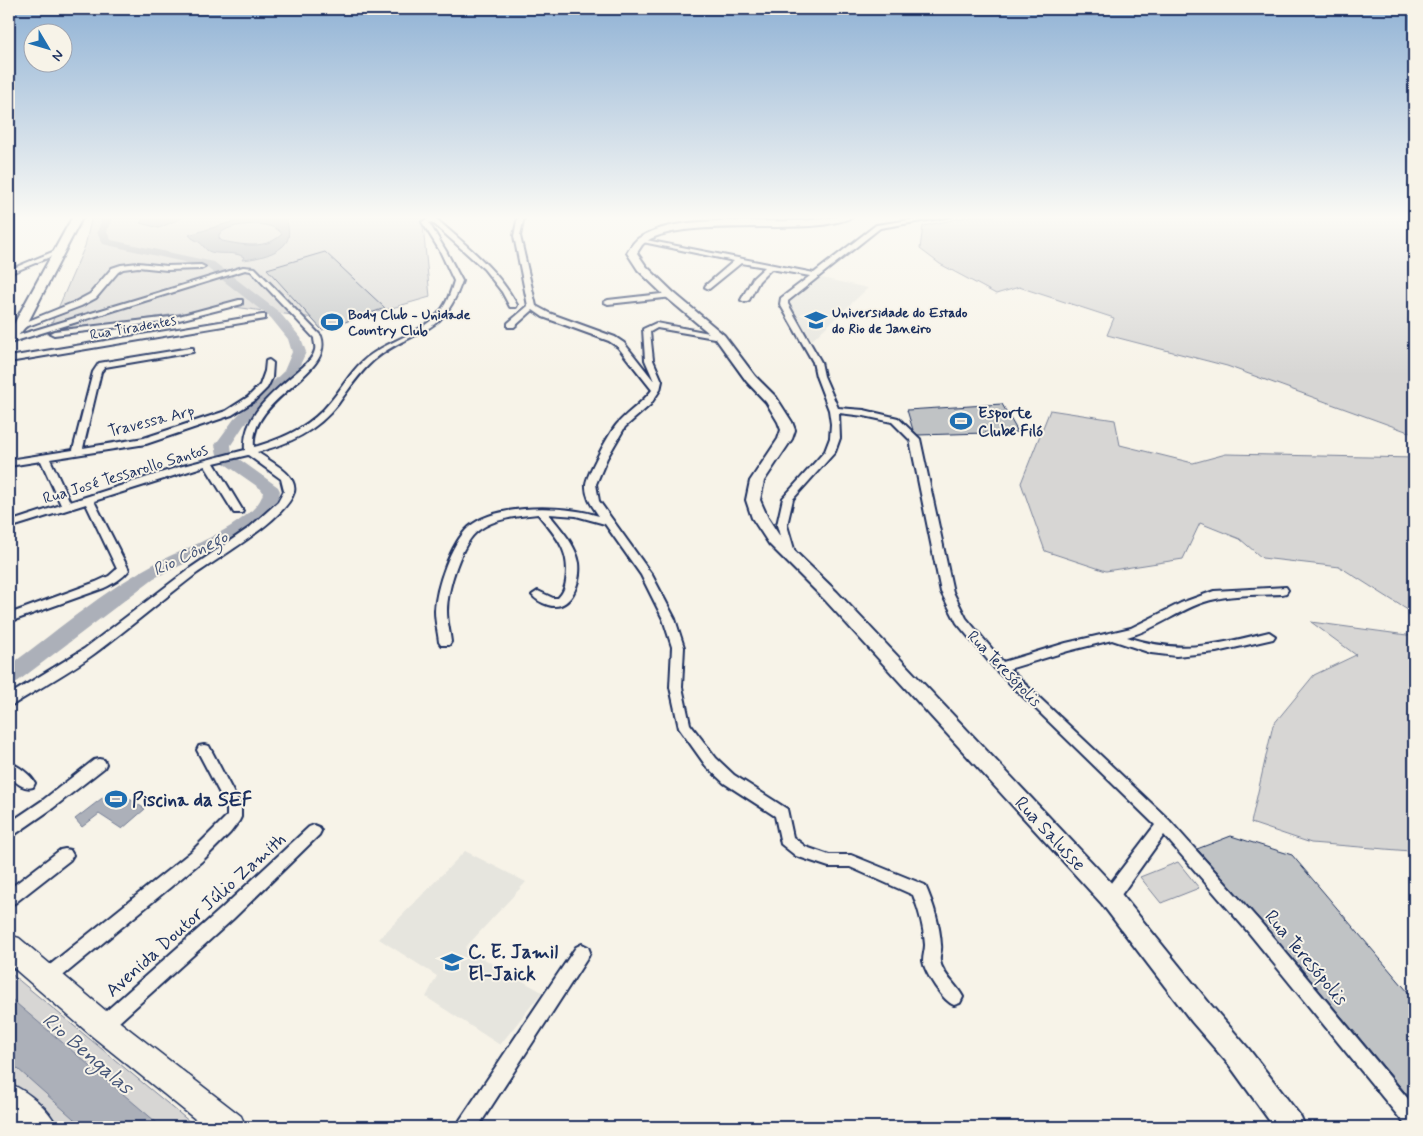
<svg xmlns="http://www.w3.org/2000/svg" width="1423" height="1136" font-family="Mynerve,sans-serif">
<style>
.built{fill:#e6e5de}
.green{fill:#d7d6d4;stroke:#798299}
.water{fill:#acb0b9;stroke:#727c95;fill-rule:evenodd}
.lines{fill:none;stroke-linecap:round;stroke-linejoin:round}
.river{fill:#acb0b9;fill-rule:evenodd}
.building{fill:#c0c3c5;stroke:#1b2f5e}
.street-casing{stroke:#1b2f5e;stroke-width:4}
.secondary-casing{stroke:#1b2f5e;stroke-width:4}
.primary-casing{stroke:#1b2f5e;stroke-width:3}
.street{fill:#f7f3e8;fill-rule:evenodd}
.secondary{fill:#f7f3e8;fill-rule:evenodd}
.primary{fill:#f7f3e8;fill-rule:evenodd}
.labels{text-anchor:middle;stroke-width:4;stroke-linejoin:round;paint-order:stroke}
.far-poi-label{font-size:14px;font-weight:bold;fill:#1b2f5e;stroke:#f7f3e8;text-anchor:start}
.far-street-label{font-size:14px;fill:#1b2f5e;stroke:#f7f3e8}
.poi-label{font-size:16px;font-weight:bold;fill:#1b2f5e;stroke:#f7f3e8;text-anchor:start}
.street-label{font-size:16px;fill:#1b2f5e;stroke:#f7f3e8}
.water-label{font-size:18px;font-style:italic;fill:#465679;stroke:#f7f3e8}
.near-poi-label{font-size:19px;font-weight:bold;fill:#1b2f5e;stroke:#f7f3e8;text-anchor:start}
.near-street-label{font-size:19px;fill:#1b2f5e;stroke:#f7f3e8}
.near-water-label{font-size:21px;font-style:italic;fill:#465679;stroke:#f7f3e8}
</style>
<rect width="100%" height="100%" fill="#f7f3e8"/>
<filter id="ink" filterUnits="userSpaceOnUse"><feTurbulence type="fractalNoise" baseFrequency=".02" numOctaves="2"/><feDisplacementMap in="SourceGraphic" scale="10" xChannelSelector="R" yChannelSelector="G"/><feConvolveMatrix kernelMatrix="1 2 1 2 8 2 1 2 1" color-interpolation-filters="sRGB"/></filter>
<g filter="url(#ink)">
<path class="built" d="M817,277L868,288L812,340L786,301Z
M465,851L526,882L465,948L542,992L500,1045L426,997L437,976L379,939Z"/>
<path class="green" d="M92,216H422L430,297L343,322L227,306L47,334L85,246Z
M972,216H1414V434L1227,366L1107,335L1114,318L1019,287L996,294L940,264L920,249L923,226Z
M1050,410L1115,420L1120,445L1193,463L1226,454L1414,458V614L1340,567L1262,558L1240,539L1200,523L1183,559L1106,571L1045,551L1021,483Z
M1311,622L1414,636V846L1410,851L1311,843L1251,823L1273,725L1314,675L1356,655Z
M1178,862L1199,888L1161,903L1140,877Z
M9,972L196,1127H60L9,1081Z"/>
<path class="water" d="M146,216H186L159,228L140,223Z
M294,216L287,220C288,227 290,235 287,241C280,254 255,259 242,260L244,257C234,251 221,255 211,252C204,250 204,245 199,242C194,239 192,239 189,235L228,223ZM256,224C266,225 276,226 282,234C266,250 243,245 222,241L219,238V234C230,225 243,225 256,224Z
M114,789L145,809L122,829L99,814L82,827L75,819Z
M9,996L10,998L162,1127H83L9,1061Z"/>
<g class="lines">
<path class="river" d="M103,216H113L107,232L111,240L214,262L279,312L301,338L306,352L295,376L244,425L231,445L232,454L278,487L280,491L277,504L258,523L235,540L154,578L17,682L9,684V666C61,628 113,582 172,555C195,545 260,518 263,492L261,489L218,459L215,445L234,419L284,371L292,352L288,339L271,318L206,267L103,244L97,232Z"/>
</g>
<path class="building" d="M325,252L385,308L322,330L267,269Z
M1002,404L1018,432L918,435L913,430L907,410Z
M1231,836L1292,855L1414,999V1103L1262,922L1197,849Z"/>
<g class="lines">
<g class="street-casing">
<path id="street" d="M427,216H433C464,244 497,268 517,305L516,307H510L502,292L484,269L432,222L429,223L446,251L462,281C442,340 413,327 374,360C359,373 349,389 338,404C317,431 289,444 257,452C269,461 298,474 294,492C286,519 219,557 196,574C162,600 129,628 94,654C69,672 40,688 14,704L9,706V695L84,649L189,569L249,528L278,502L284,491L281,479L248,455L214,463L243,511L242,513H234L205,466L94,501L129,570C122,579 114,583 104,588L9,622V614L96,582L109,576L117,569L86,504L9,528V522L61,505L41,461L9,466V460L73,450L93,372L99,363L190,348H193V352L105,367L101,372L83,448L144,438L226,411L248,397L260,385L265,371L266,361L269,360L273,363L272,378L267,388L254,401L232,415L146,444L50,459L70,502L179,467L245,450C242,415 274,392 298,371C304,366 313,359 315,350C316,346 314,342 314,338L251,271L245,270L9,343V338L243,267L255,268L321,336C335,375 249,397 254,447L258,446C287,437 312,425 331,401C342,388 350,373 362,362C385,340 423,335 442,309C448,301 451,291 454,281L440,251L422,222L429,218Z
M518,216H524L520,236L536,306L549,313L615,337L624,343L654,381L645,360L643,329L656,323L720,335L724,337L720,339L657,328L650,332L653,360L662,381L660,390L650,405L625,427L607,458L596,484L599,501L652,575L675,619L684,647L682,687L690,724L716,758L734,775L787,809L793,837L806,847L829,855H851L925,885C933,903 940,925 941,945C942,950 939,956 940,961C942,974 957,985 963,997L960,1003L954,1005C943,1001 925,973 923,961C923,955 925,950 925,945C924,929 919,910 913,895L850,867H829L796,856L781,844L775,816L724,783L706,766L679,728L670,687L672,647L663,619L641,575L605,524L576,516L549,514C560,528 576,545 579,563C581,581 572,612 548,605C542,603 536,600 532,595L538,591L553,598H558C563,593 565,588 566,581C571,550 556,537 538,514C519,516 495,518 479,530C461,542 447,590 447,611C447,622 450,632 451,642L449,645H441L439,642C438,632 435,622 435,611C436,587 451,543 469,527C496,503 567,505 599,516C593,507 585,497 586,484C587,474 611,430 618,423C629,411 642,403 652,390L618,347L609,341L543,317L533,310L514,327H508V323L528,306L514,236Z
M937,216H952L880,228L788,301V304L821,362L824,376L838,408L864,410L898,418L920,439L953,592L966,618L1003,662L1066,643L1131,628L1181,603L1214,591L1286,587L1288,590L1286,593L1282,594C1261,595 1237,594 1216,599C1184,605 1159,629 1127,637C1182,655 1215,645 1269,632L1275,636L1273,639L1216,652L1176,656L1151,653L1112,640L1068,651L1009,669L1169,820L1261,923L1414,1106V1127H1407L1249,933L1164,835L1116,902L1110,904L1104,902L1102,897L1104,892L1155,825L996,670L957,623L941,592L910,440L892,422L864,416L839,413L840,438L835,452L793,499L787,525L796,556L794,558H786L777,525L783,498L825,451L830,438L831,424L829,410L816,376L813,362L780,304L781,298L810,276L771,269L759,281L749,300L745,302L741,300L753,278L765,267L741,263L709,289L705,287L706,285L734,261L638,241L641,239L814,273L876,225Z
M62,248L64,249V251L9,274V270Z
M138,263L167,266L201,265L205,267L201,269L167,270L138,267L123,269L118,272L96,298L81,306L23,328L16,326L75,302L90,294L112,268L121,265Z
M670,293H673V297L608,304L604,302L608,300Z
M239,300H242V304L179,320L54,335L50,333L54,331L179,316Z
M262,315H265V319L9,362V357Z
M204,745L209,746L241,807V817L239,821L230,833L202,861L53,984L47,986L41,984L39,978L41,972L192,851L227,816V807L197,750L199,746Z
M99,759L104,760L106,764L104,768L53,808L14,835L9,837V823L43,800L94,760Z
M9,763C18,765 31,775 35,783L33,787C23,790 16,782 9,776Z
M314,825L319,827L321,831L319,835L233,919L108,1032L102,1035L96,1032L93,1026L96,1020L221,909L309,827Z
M65,849L70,850L73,855L70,860L15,903L9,905V889L60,850Z
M582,944L588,947L590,952L588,957L478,1127H458L460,1120L576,947Z"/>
</g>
<g class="secondary-casing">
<path id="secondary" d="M73,216H83L26,326L13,342L9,343V333Z
M839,216H853C847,221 836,222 828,224C787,232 670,218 643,244C641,246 639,250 637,253L646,266L674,293L724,335L755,376L776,397L792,422L795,430L792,439L764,481L760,500L768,518L781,538L837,592L1118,890L1210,1004L1248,1048L1301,1117L1305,1127H1274L1230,1066L1192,1022L1102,904L825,600L769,544L752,518L746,500L750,481L778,439L781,430L778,422L766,402L747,382L716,339L666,297L638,270L627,253C630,248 634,241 639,238C687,208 781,230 839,216Z"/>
</g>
<g class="primary-casing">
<path id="primary" d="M9,935L19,938L112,1016L241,1116L246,1127H205L92,1036L9,964Z
M9,1083C27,1091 50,1109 57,1127H17L9,1120Z"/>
</g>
<use href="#street" class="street"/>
<use href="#secondary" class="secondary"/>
<use href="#primary" class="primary"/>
</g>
</g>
<linearGradient id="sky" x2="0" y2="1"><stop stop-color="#90b2d5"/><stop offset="0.58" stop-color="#fbfaf5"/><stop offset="1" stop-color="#fbfaf5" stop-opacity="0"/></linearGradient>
<rect width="1423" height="375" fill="url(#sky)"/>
<defs>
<g id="university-bare" transform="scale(1.725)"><path d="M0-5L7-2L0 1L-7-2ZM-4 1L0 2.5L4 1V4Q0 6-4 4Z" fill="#1f6fb2" stroke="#f7f3e8" stroke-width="2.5" paint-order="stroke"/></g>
<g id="stadium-bare" transform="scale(1.725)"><path d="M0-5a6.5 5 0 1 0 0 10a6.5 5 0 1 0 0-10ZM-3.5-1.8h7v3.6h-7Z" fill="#1f6fb2" stroke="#f7f3e8" stroke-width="2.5" paint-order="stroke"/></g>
<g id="school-bare" transform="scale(1.725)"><path d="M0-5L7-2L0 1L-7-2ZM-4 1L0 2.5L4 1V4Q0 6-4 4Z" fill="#1f6fb2" stroke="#f7f3e8" stroke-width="2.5" paint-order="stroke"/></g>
</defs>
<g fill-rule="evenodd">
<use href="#university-bare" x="816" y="320"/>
<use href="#stadium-bare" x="332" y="322"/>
<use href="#stadium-bare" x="961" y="421"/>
<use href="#stadium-bare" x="116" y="799"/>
<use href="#school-bare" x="452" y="962"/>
</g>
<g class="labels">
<g class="far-poi-label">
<text x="832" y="317">Universidade do Estado<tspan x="832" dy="16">do Rio de Janeiro</tspan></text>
<text x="348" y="319">Body Club - Unidade<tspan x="348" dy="16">Country Club</tspan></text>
</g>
<g class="far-street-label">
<text transform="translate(133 327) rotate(-10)" y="5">Rua Tiradentes</text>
</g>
<g class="poi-label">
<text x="978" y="418">Esporte<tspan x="978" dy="18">Clube Filó</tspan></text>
</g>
<g class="street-label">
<text transform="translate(151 420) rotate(-14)" y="6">Travessa Arp</text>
<text transform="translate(125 473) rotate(-17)" y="6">Rua José Tessarollo Santos</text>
<text transform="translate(1005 668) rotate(46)" y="6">Rua Teresópolis</text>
</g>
<g class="water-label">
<text transform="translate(190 553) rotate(-26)" y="6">Rio Cônego</text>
</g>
<g class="near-poi-label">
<text x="132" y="806">Piscina da SEF</text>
<text x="468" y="958">C. E. Jamil<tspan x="468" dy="22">El-Jaick</tspan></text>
</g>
<g class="near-street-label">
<text transform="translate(1051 833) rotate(47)" y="7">Rua Salusse</text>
<text transform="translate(195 914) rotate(-42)" y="7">Avenida Doutor Júlio Zamith</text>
<text transform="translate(1307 957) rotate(50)" y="7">Rua Teresópolis</text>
</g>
<g class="near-water-label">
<text transform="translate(88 1053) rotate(41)" y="7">Rio Bengalas</text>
</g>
</g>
<rect width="1423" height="1136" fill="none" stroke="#f7f3e8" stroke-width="30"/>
<rect x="15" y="15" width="1393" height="1106" fill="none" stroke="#1b2f5e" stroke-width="2" filter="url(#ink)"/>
<g transform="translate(48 48) rotate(128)"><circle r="24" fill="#f7f3e8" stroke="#9fa5b1"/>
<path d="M0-4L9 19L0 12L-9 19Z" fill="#1f6fb2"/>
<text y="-8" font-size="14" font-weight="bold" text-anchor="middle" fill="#1b2f5e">N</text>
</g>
</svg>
